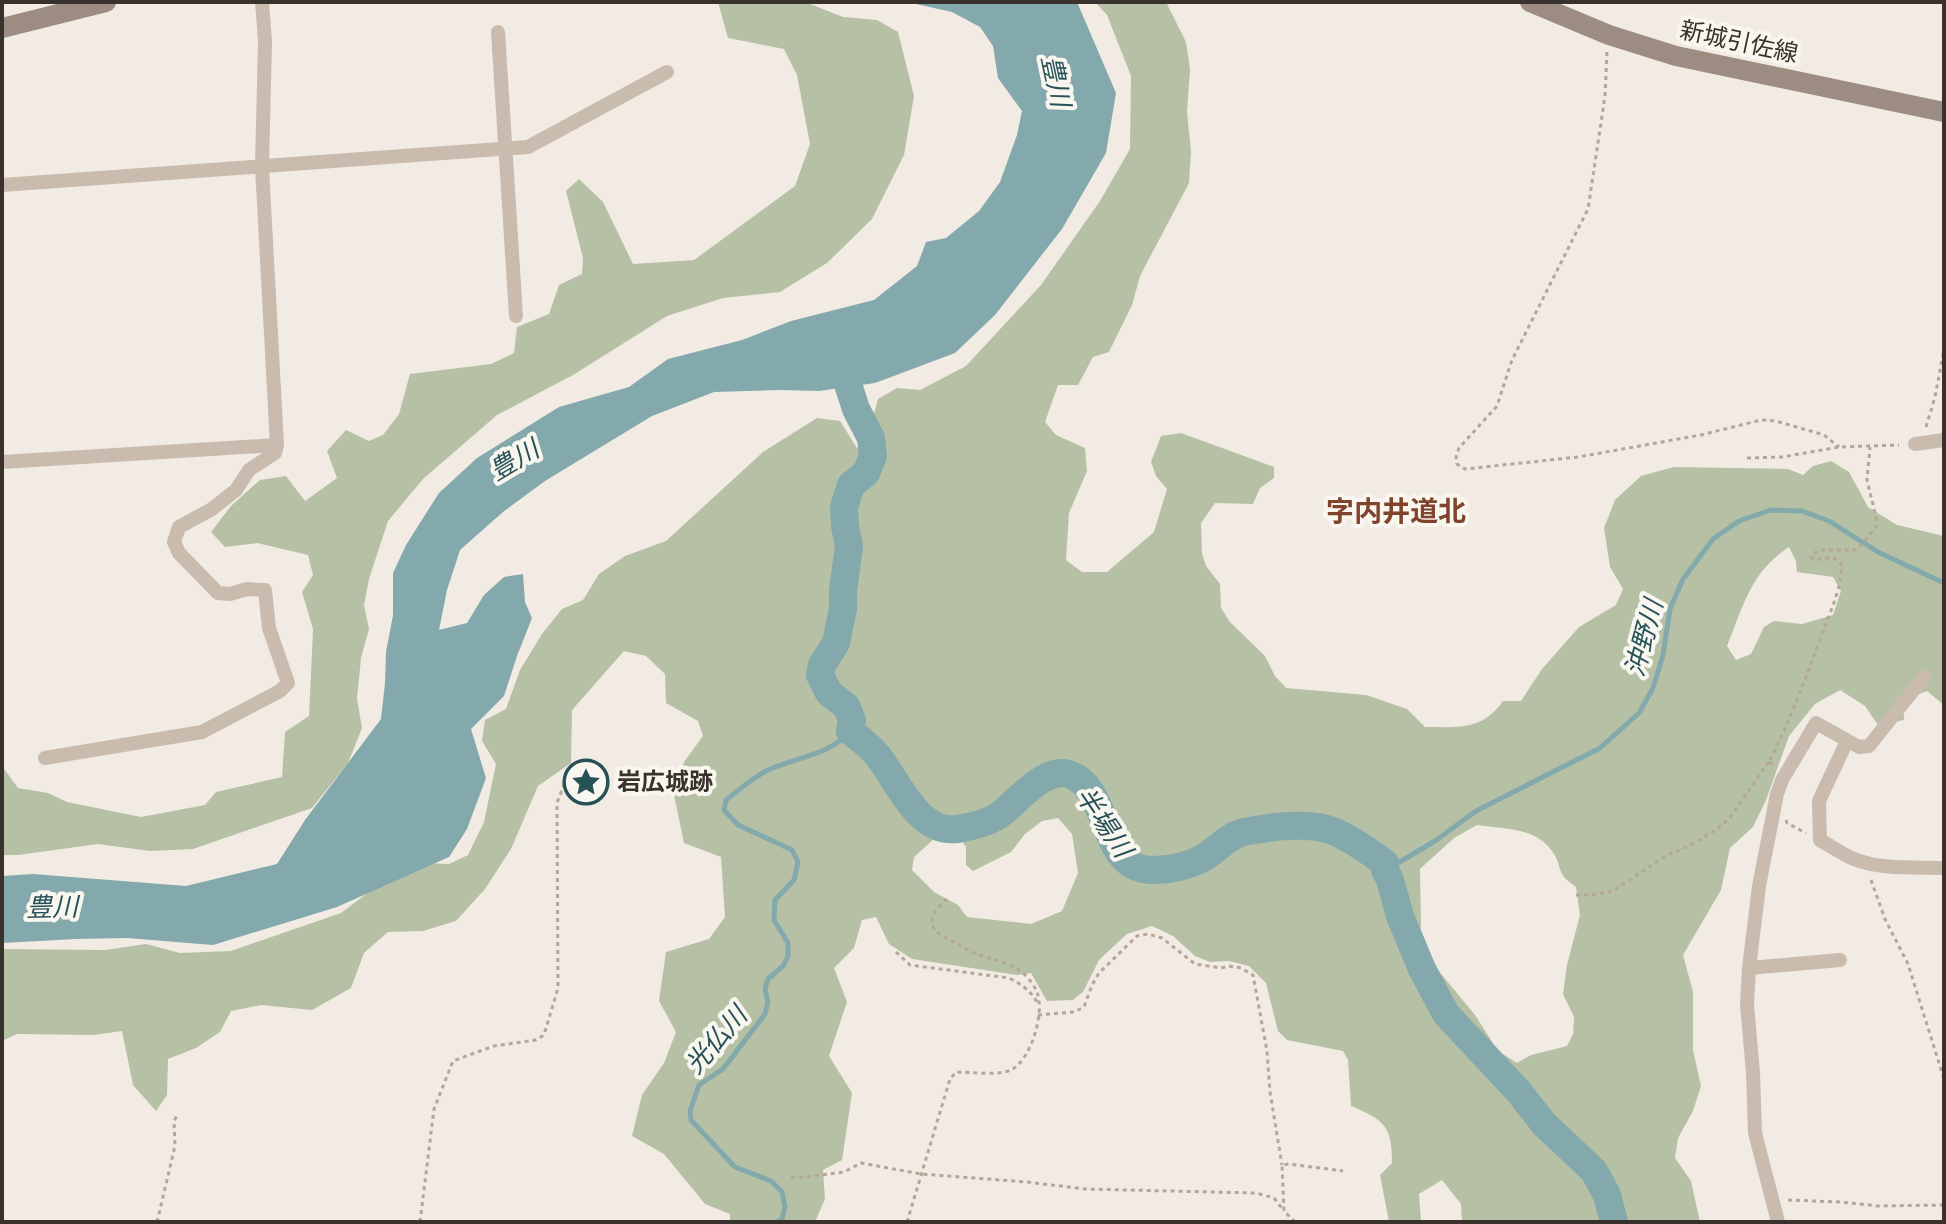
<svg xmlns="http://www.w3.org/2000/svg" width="1946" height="1224" font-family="Inter,'Noto Sans JP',sans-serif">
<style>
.green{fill:#b6c0a4;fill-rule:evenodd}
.water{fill:#84a9ac}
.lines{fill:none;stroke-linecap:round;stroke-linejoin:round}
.stream{stroke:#84a9ac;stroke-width:5}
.river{stroke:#84a9ac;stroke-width:28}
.path{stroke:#b5a699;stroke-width:3;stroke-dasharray:4 4;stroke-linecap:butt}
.minor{stroke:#c9bcaf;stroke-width:14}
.secondary{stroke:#9d8c81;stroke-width:20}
.labels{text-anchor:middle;stroke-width:8;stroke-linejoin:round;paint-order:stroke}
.street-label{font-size:24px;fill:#39312c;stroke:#f9f5ef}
.poi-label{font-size:24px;font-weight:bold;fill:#39312c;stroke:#f9f5ef;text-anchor:start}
.water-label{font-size:26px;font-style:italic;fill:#265257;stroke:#f9f5ef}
.quarter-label{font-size:28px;font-weight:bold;fill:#80442d;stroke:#f9f5ef}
</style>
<rect width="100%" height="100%" fill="#f2ebe3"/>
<path class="green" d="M718,2H805L843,17L877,20L898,32L914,96L904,155L872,219L827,263L780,292L723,298L667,316L573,375L497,415L423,479L388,521L369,579L364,605L369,629L361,658L357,699L362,728L348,763L312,808L193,849L150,851L98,844L18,855H2V766L18,788L48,793L67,802L141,817L205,805L216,792L282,777L285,732L309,716L313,629L302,592L313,575L308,555L257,543L225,547L211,532L231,506L260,480L286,476L305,501L337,478L327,451L346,430L369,441L383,435L399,414L410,374L491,364L514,353L517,327L549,314L559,285L582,274L583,258L566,191L579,179L603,202L633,264L694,260L795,186L810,144L797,75L784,49L728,38Z
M1095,2H1166L1186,42L1190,69L1187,111L1191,152L1189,183L1140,276L1132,305L1109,352L1093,357L1078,385H1058L1045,422L1056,435L1085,448L1087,471L1069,513L1066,560L1082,572H1107L1154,532L1167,489L1156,476L1151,462L1161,436L1181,433L1274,467V478L1260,488L1253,504L1215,503L1201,523L1202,554L1206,566L1220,584L1221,608L1230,622L1265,656L1275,676L1286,688L1366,695L1407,709L1425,727C1458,727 1482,731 1503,701H1521L1542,669L1579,627L1616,605L1623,589L1610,567L1604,528L1615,500L1641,476L1674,467L1788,469L1803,475L1813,466L1831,461L1849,472L1868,507L1897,525L1944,536V705L1927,691L1903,700L1904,720L1878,725L1865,706L1840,690L1815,704L1789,736L1766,800L1753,827L1730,848L1721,890L1683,955L1693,992V1050L1701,1086L1693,1111L1678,1138L1675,1158L1691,1181L1700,1222H1462L1461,1204L1442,1180L1419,1194L1421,1222H1389L1380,1175L1392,1163C1392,1125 1384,1120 1351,1106L1348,1060L1343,1051L1287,1040L1278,1031L1266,983L1249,966L1229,961L1210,962L1195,956L1173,936L1152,926L1127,934L1099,960L1083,992L1073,1000L1047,1001L1031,973L1017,975L912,959L889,944L876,917L862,920L854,948L834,968L847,1002L829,1056L852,1093L842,1160L823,1170L825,1199L815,1222H730V1214L705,1204L664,1154L632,1136L642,1095L664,1063L676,1032L659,1001L666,952L709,939L725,917L721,857L684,843L674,795L684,762L703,736L698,721L666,703L665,674L646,656L624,651L572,710L571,763L538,786L511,849L485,889L456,921L423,931L388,932L364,953L351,988L312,1010L261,1005L231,1011L220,1032L196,1048L168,1059L167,1095L156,1111L133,1085L122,1031L94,1035L17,1034L2,1041V949L106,950L146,944L180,953L231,951L341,913L381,883L427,863L449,864L468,855L484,822L496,764L482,741L485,720L506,709L520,670L542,634L562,609L583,600L599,574L625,556L666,541L763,452L817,418L840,421L857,448L866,441L878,399L897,388L920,390L966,366L1041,285L1100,201L1130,149L1131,76L1107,15ZM1789,547L1796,561L1797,572L1833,577L1841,591L1833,615L1802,624L1774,621L1764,627L1751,654L1736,660L1727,646C1744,605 1750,573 1789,547ZM1058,818L1072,834L1078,873L1062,911L1031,924L967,917L958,905L934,892L912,870L914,857L934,839L960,838L966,847V865L973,871L1011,852L1025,834L1042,821ZM1477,825C1503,829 1535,827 1552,851C1564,868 1554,872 1576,887L1580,915L1567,965L1563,994L1574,1017L1573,1034L1567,1046L1531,1055L1517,1063L1498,1051L1475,1015L1418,946L1421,925L1420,869L1454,838Z"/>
<path class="water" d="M907,2H1077L1116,93L1106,153L1062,229L995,315L955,353L875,383L819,391L782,390L714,392L652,416L545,481L503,512L460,550L447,590L439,630L467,623L484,595L504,577L523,574L525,602L532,618L517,656L504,696L471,729L486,778L467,829L449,857L337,907L213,945L127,938L76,939L2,943V876L33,874L186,886L277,864L305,820L381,719L385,683L386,652L393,615V573L406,545L439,493L477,458L559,407L629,387L668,359L742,340L791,321L874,300L917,266L926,242L946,238L979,211L1000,182L1017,135L1022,111L998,78L993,46L980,27L952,12Z"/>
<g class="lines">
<path class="stream" d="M1385,863H1398L1435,841L1476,811L1600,748L1639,713L1653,688L1663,655L1670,609L1683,579L1713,539L1739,521L1771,510L1802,511L1829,521L1878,552L1944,583
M777,1222L782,1219L785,1207L782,1192L771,1181L735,1167L691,1120L690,1111L699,1085L723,1069L765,1014L768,1002L765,989L768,979L783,966L788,956V943L774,920L775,900L794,880L798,862L792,850L738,825L724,810L726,800C739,790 751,779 766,771C793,758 831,755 850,731"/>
<path class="river" d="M838,353L856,409L871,438L873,456L866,473L851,485L844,507L845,526L849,546L843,591V609L836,643L822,665L820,675L829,693L846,706L852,720L850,731C859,738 870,746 877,755C898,780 917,834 957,829C971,827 986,823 998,816C1016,804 1043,767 1068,774C1111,786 1099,868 1150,870C1170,870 1191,866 1208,855C1218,848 1227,838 1238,834C1246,830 1258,830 1268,828C1285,825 1317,824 1333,831C1352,839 1368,851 1385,863V870L1390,880L1400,916L1422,969L1446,1014L1519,1092L1544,1124L1594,1171L1607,1195L1614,1222"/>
<path class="path" d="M1607,52L1605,96L1588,209L1512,360L1497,406L1459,448L1456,457L1457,464L1465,469L1578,457L1701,435L1761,420L1776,421L1824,435L1839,447
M1926,427L1935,397L1944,349
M1747,458L1782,457L1839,447L1899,445
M1770,760C1791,719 1806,677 1822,634C1830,612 1843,586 1841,563L1832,557L1815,560L1811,557L1818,550H1854L1859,547L1875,529L1877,521L1867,480L1870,447
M1786,820L1787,823L1806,833
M1871,880L1885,919L1908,964L1944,1079
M1576,895H1591L1613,891L1667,855L1689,846L1717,829L1729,819L1770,760L1773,767
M896,952L910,965L1009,978C1021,984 1030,990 1037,1002
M1038,1015L1074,1012L1084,1007L1092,985L1099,973L1137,936L1148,934L1162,938L1195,964L1221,968L1229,966L1241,968L1253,975L1267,1051L1270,1092L1282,1165
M791,1177H805L844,1172L861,1163L921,1174L1027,1182L1085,1189L1256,1193L1274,1198L1284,1211
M1788,1200L1840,1202L1879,1206L1944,1205
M157,1222L175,1146L174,1121L178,1114
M420,1222L434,1109L453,1061L494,1046L536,1040L544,1035L558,988L557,803L566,779
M907,1222L950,1079L956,1072C971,1072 998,1076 1011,1070C1031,1060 1045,1013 1037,992C1035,987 1028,977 1023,973C1009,961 988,959 972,952C964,948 957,944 950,940C946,938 938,934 935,930C926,917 939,907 947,899
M1295,1222L1284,1211L1282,1165L1289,1164L1343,1171"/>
<path class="minor" d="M498,32L516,316
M2,185L528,147L667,72
M1915,444L1944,440
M2,462L277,445
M1847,741L1819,801L1820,840C1831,846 1842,854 1854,859C1882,870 1914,867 1944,868
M45,758L202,732L280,691L288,683L269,628L265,590L247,589L230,594L218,593L179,553L174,542L179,527L212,509L236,490L249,470L275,453L277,445L262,167L265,41L262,2
M1749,968L1840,960
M1778,1222L1755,1133L1753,1073L1747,1004L1749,968L1759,886L1777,794L1782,780L1816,723L1859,747L1869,746L1924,677"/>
<path class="secondary" d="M1530,2L1609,35L1676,56L1944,112
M2,28L106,2"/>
</g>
<defs>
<g id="sight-ring" transform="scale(2.3)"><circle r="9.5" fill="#f9f5ef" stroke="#265257" stroke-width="1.5"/><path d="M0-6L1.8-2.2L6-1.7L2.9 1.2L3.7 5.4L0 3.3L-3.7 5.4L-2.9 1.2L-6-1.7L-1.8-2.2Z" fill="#265257"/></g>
</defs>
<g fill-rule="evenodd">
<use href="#sight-ring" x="586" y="782"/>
</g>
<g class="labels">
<g class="street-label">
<text transform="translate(1739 42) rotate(12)" y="8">新城引佐線</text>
</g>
<g class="poi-label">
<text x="617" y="790">岩広城跡</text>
</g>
<g class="water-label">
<text transform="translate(1056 81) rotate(78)" y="9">豊川</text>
<text transform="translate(514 460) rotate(-31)" y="9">豊川</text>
<text transform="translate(1644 638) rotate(-75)" y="9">沖野川</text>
<text transform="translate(1104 822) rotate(56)" y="9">半場川</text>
<text transform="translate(52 907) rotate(-1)" y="9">豊川</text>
<text transform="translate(716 1040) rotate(-49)" y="9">光仏川</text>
</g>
<g class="quarter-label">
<text x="1396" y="521">字内井道北</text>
</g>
</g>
<rect width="1946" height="1224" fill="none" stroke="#39312c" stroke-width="8"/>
</svg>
